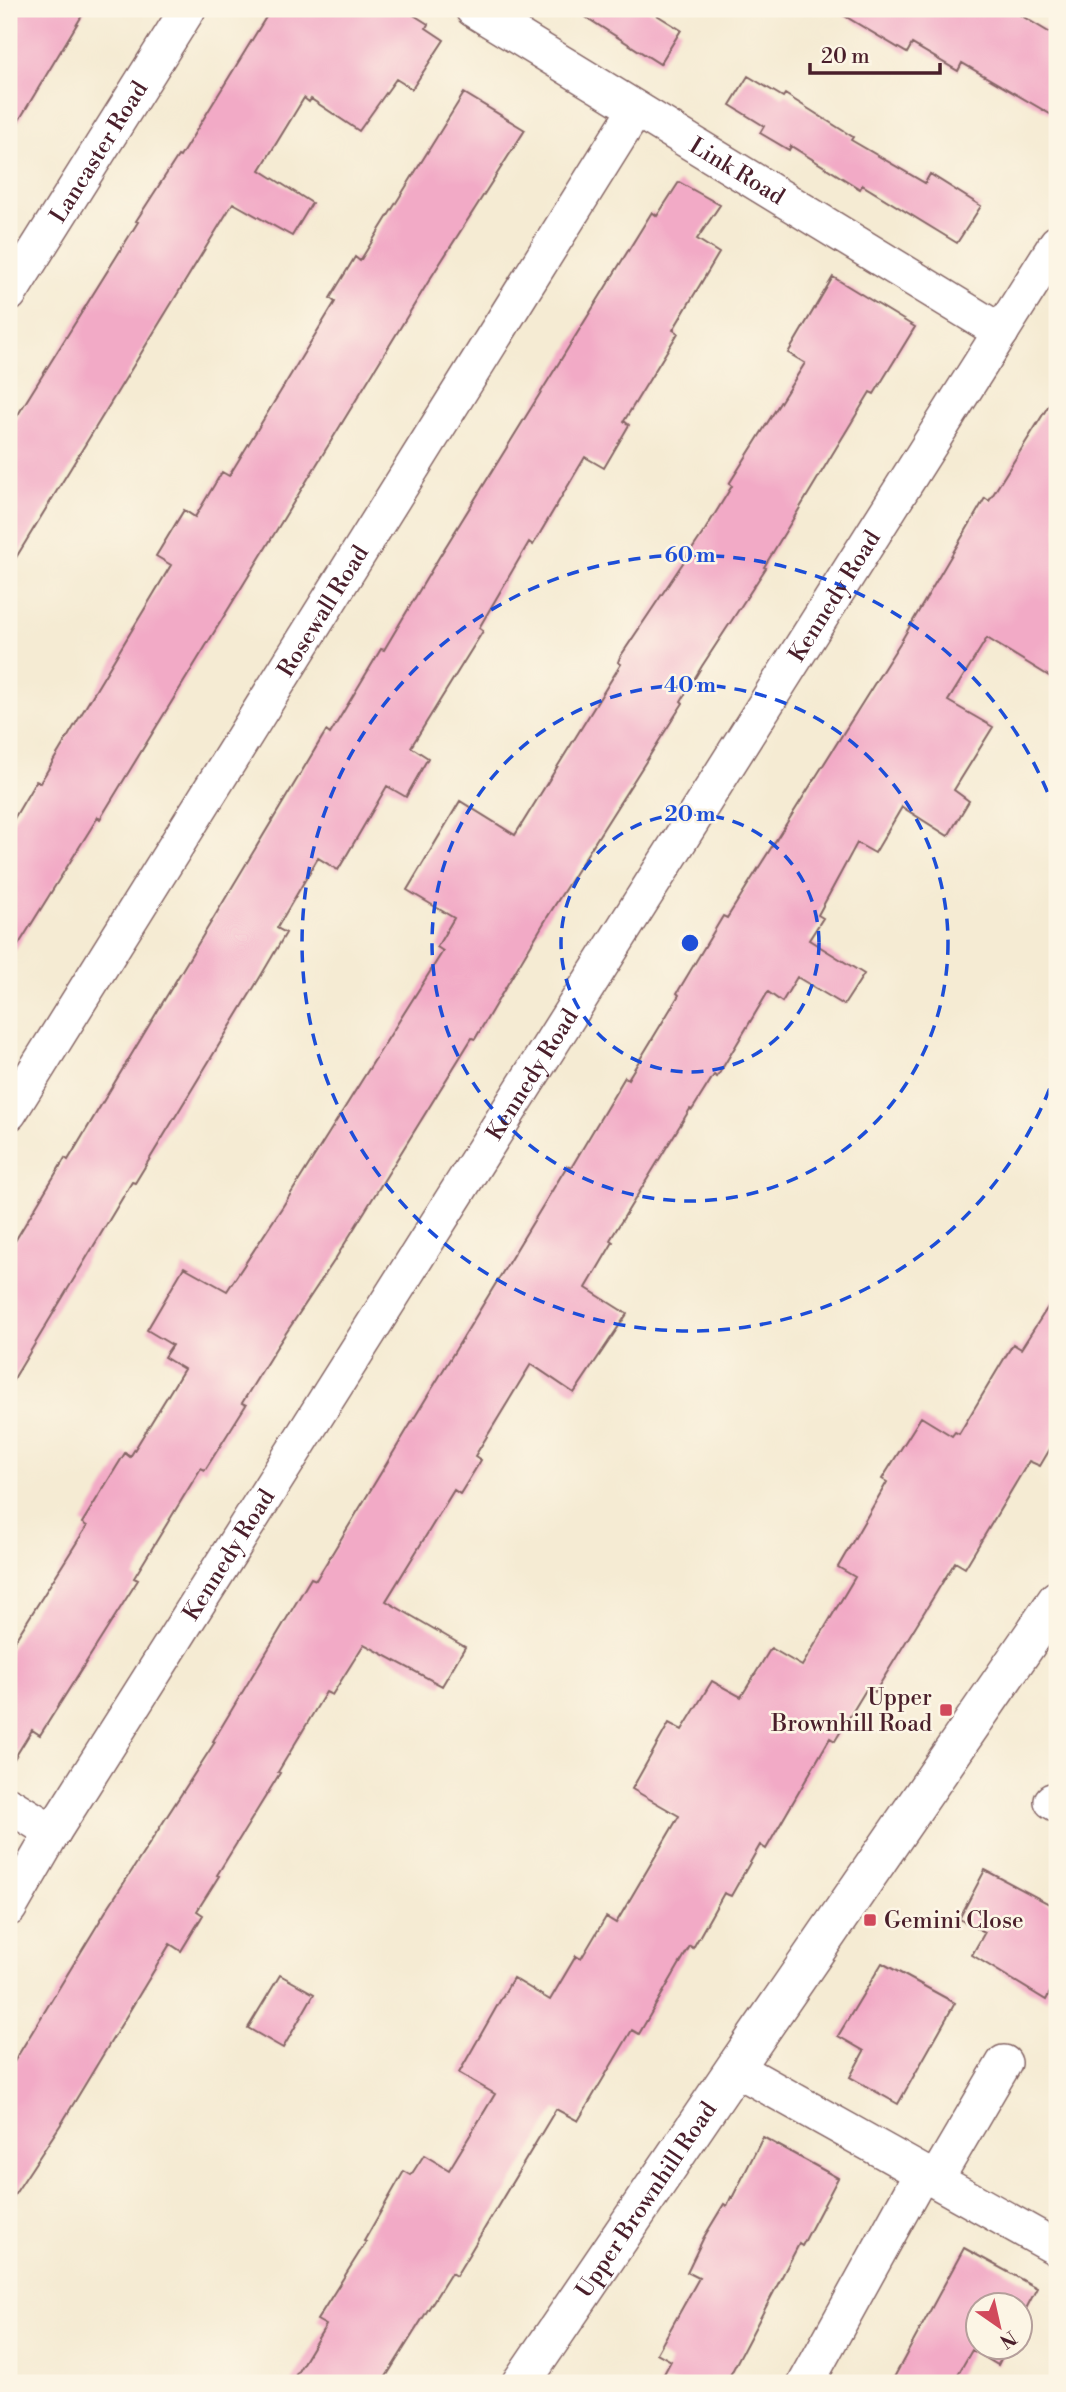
<svg xmlns="http://www.w3.org/2000/svg" width="1066" height="2392" font-family="'Libre Bodoni',serif">
<style>
.building{fill:#f2aac6}
.lines{fill:none;stroke-linecap:round;stroke-linejoin:round}
.street-casing{stroke:#866666;stroke-width:38}
.secondary-casing{stroke:#866666;stroke-width:41}
.street{stroke:#fff;stroke-width:35}
.secondary{stroke:#fff;stroke-width:38}
.ring{fill:none;stroke:#1d4ed8;stroke-width:3.5;stroke-dasharray:12 9}
.poi-dot{fill:#d1495b;stroke:#fcf5e5;stroke-width:2.5}
.labels{text-anchor:middle;stroke-width:5;stroke-linejoin:round;paint-order:stroke}
.street-label{font-size:23px;fill:#4a1f2b;stroke:#fcf5e5}
.poi-label{font-size:23px;fill:#4a1f2b;stroke:#fcf5e5;text-anchor:end}
.centre{fill:#1d4ed8;stroke:#fcf5e5;stroke-width:3.5}
.ring-label{font-size:21px;text-anchor:middle;font-weight:bold;fill:#1d4ed8;stroke:#fcf5e5;stroke-width:5;stroke-linejoin:round;paint-order:stroke}
</style>
<rect width="100%" height="100%" fill="#fcf5e5"/>
<filter id="ink" filterUnits="userSpaceOnUse"><feTurbulence type="fractalNoise" baseFrequency=".0143" numOctaves="2"/><feDisplacementMap in="SourceGraphic" scale="14" xChannelSelector="R" yChannelSelector="G"/><feConvolveMatrix kernelMatrix="1 2 1 2 8 2 1 2 1" color-interpolation-filters="sRGB"/></filter>
<filter id="wash" filterUnits="userSpaceOnUse"><feTurbulence type="fractalNoise" baseFrequency=".00686" numOctaves="4" result="noise"/><feDisplacementMap in="SourceGraphic" scale="28" xChannelSelector="R" yChannelSelector="G"/><feGaussianBlur stdDeviation="1.57" result="paint"/><feColorMatrix in="noise" values="0 0 0 0 0 0 0 0 0 0 0 0 0 0 0 0 0 1.4 0 .05"/><feComposite in="paint" operator="in"/></filter>
<g filter="url(#wash)">
<rect width="100%" height="100%" fill="#f5ebd3"/>
<g id="blocks">
<path class="building" d="M9,9H86L9,137Z
M271,9H404L428,24L426,28L444,40L412,89L396,79L359,131L311,99L309,102L304,98L260,170L312,203L292,236L233,203L9,569V429L138,222L136,221L178,156L180,157Z
M573,9H647L681,30L660,64Z
M833,9H1010L1057,37V118L962,63L958,71L912,44L907,53Z
M748,76L783,97L785,94L853,137L851,140L925,183L930,174L981,206L957,243L862,185L860,189L791,146L789,150L760,133L764,126L730,105Z
M464,93L525,130L430,279L100,819L98,817L9,960V827L36,781L40,783L171,565L156,556L184,510L195,517L222,472L229,476L335,302L330,298L355,257L360,261Z
M679,182L720,205L697,239L719,253L673,330L678,333L624,421L629,425L604,468L585,457L533,545L529,542L479,628L483,631L411,747L428,758L406,797L387,786L338,870L318,858L277,928L286,933L259,979L135,1183L132,1182L9,1387V1251L65,1158L68,1160L326,731L330,734L381,649L384,650L438,559L652,212L657,216Z
M833,277L915,327L874,394L870,392L764,567L766,568L702,666L681,701L683,703L548,916L475,1039L472,1038L334,1261L276,1348L242,1403L246,1405L205,1470L201,1468L134,1578L138,1580L40,1735L32,1730L9,1767V1650L87,1526L82,1523L125,1453L130,1457L184,1369L164,1357L172,1345L147,1330L184,1267L227,1291L283,1206L443,951L437,947L454,918L407,890L460,801L515,835L621,664L618,662L620,657L705,530L732,486L729,484L805,363L788,353Z
M1057,392V681L987,638L948,701L993,727L954,790L969,801L948,836L902,807L875,853L857,843L818,915L823,918L809,940L864,974L844,1005L797,977L782,1002L768,992L717,1077L714,1075L692,1110L690,1109L610,1240L613,1242L586,1288L627,1314L574,1393L531,1364L475,1456L481,1460L460,1494L454,1490L386,1601L465,1647L442,1686L364,1644L332,1695L326,1692L278,1772L280,1773L217,1875L219,1876L197,1911L203,1915L181,1951L170,1944L63,2121L9,2203V2070L109,1906L215,1742L213,1741L311,1578L316,1580L567,1166L571,1168L625,1077L628,1079L679,995L677,993L723,916L727,918L900,643L985,498L989,501Z
M1057,1293V1437L1040,1466L1029,1461L965,1568L955,1562L875,1692L867,1688L835,1741L830,1738L766,1849L760,1845L731,1896L724,1893L693,1948L690,1946L639,2034L632,2030L578,2121L556,2109L456,2276L451,2273L382,2383H291L326,2325L317,2320L366,2242L364,2241L404,2171L411,2175L424,2155L449,2170L495,2094L459,2073L513,1978L550,2000L576,1956L581,1959L606,1917L616,1923L679,1816L632,1789L669,1723L682,1730L712,1681L741,1697L771,1648L802,1666L855,1577L838,1567L887,1482L882,1479L921,1417L952,1436L955,1432L959,1434L1013,1344L1021,1349Z
M985,1870L1057,1908V1979L1046,2000L972,1955L985,1932L959,1919Z
M882,1963L955,2003L898,2104L850,2077L864,2051L838,2036Z
M280,1975L314,1994L283,2048L248,2028Z
M763,2137L838,2178L802,2246L799,2244L726,2383H659L671,2361L657,2353L699,2278L687,2272L704,2237L724,2204L727,2206L731,2197L732,2198Z
M964,2248L1037,2288L1020,2320V2305H978V2347H1007L998,2365L972,2350L953,2383H891Z"/>
</g>
</g>
<g filter="url(#ink)">
<use href="#blocks" fill-opacity="0" stroke="#866666" stroke-width="2"/>
<g class="lines">
<g class="street-casing">
<g id="street">
<path id="s1" d="M473,9L1001,332"/>
<path id="s2" d="M9,294L188,9"/>
<path id="s3" d="M9,1113L636,109"/>
<path d="M1052,1801L1057,1804"/>
<path d="M9,1805L53,1832"/>
<path id="s4" d="M9,1908L53,1832L1057,243"/>
<path d="M735,2068L1057,2248"/>
<path d="M936,2179L1004,2063"/>
<path d="M806,2383L922,2173"/>
</g>
</g>
<g class="secondary-casing">
<g id="secondary">
<path id="s5" d="M521,2383L735,2068L1057,1600"/>
</g>
</g>
<use href="#street" class="street"/>
<use href="#secondary" class="secondary"/>
</g>
</g>
<g class="ring">
<circle cx="690" cy="943" r="129"/>
<circle cx="690" cy="943" r="258"/>
<path d="M1057 1069A388 388 0 1 1 1057 817"/>
</g>
<g class="poi-dot">
<rect x="939" y="1703" width="14" height="14" rx="3.5"/>
<rect x="863" y="1913" width="14" height="14" rx="3.5"/>
</g>
<g class="labels">
<g class="street-label">
<text dy="8" stroke="none"><textPath href="#s2" startOffset="168">Lancaster Road</textPath></text>
<text dy="8" stroke="none"><textPath href="#s1" startOffset="310">Link Road</textPath></text>
<text dy="8" stroke="none"><textPath href="#s4" startOffset="1550">Kennedy Road</textPath></text>
<text dy="8" stroke="none"><textPath href="#s3" startOffset="592">Rosewall Road</textPath></text>
<text dy="8" stroke="none"><textPath href="#s4" startOffset="984">Kennedy Road</textPath></text>
<text dy="8" stroke="none"><textPath href="#s4" startOffset="416">Kennedy Road</textPath></text>
<text dy="8" stroke="none"><textPath href="#s5" startOffset="222">Upper Brownhill Road</textPath></text>
</g>
<g class="poi-label">
<text x="932" y="1705">Upper<tspan x="932" dy="26">Brownhill Road</tspan></text>
<text x="884" y="1928" text-anchor="start">Gemini Close</text>
</g>
</g>
<circle cx="690" cy="943" r="10" class="centre"/>
<g class="ring-label">
<text x="690" y="562">60 m</text>
<text x="690" y="692">40 m</text>
<text x="690" y="821">20 m</text>
</g>
<rect width="1066" height="2392" fill="none" stroke="#fcf5e5" stroke-width="35"/>
<g transform="translate(999 2326) rotate(146)"><circle r="33" fill="#fcf5e5" stroke="#b59f9b" stroke-width="2"/>
<path d="M0-5L12 26L0 18L-12 26Z" fill="#d1495b"/>
<text y="-10" font-size="19" font-weight="bold" text-anchor="middle" fill="#4a1f2b">N</text>
</g>
<path d="M810 63v10h130v-10" fill="none" stroke="#4a1f2b" stroke-width="3.5"/>
<text x="821" y="63" font-size="21" fill="#4a1f2b" stroke="#fcf5e5" stroke-width="5" paint-order="stroke">20 m</text>
</svg>
